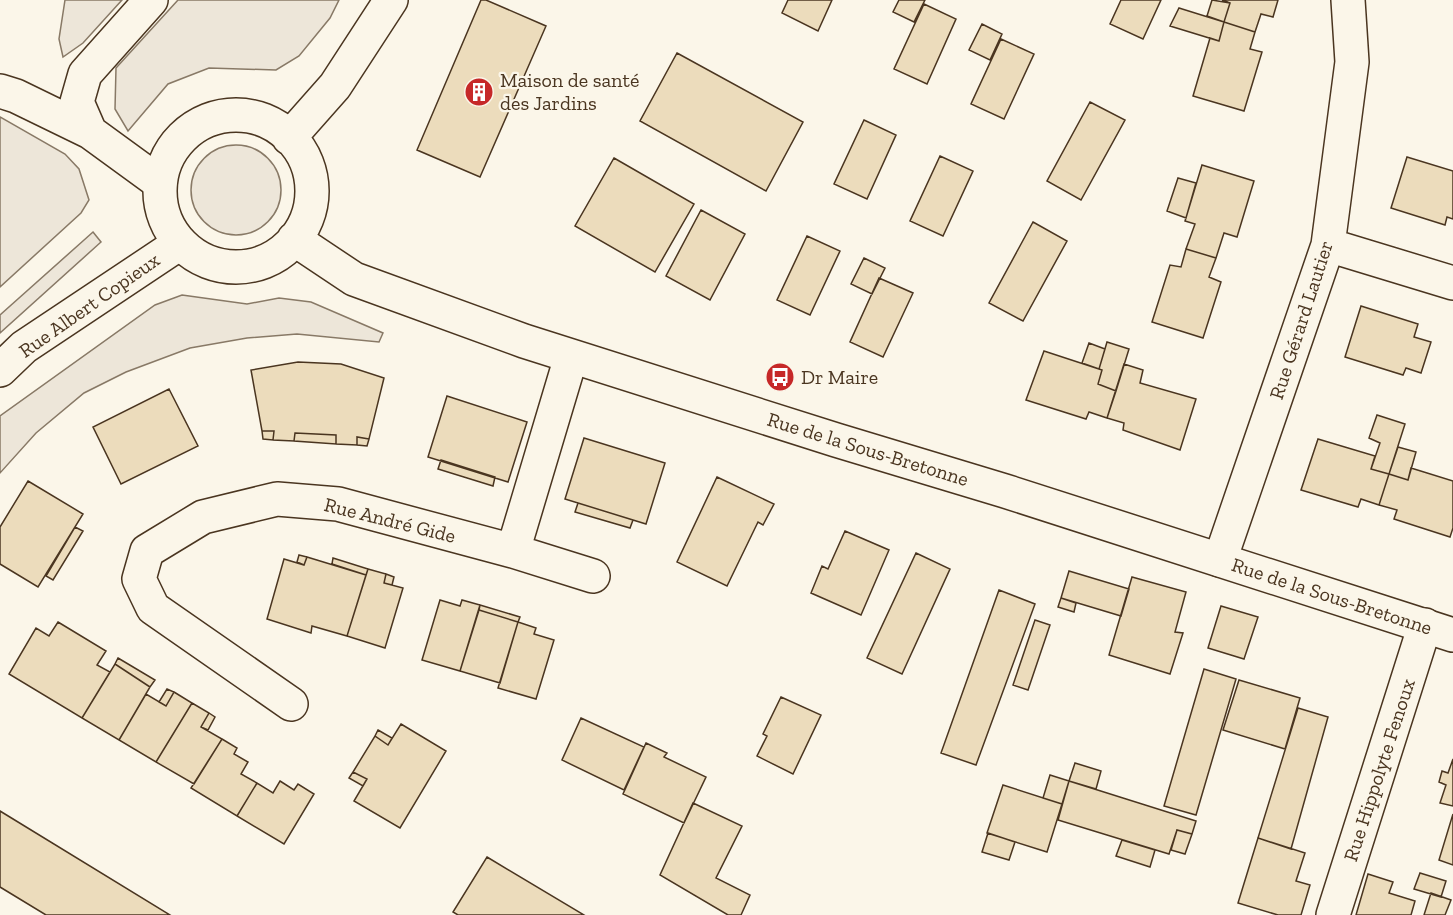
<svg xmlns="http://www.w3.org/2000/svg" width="1453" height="915" font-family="'Zilla Slab',serif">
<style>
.green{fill:#ede6d9;stroke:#887966;stroke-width:1.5}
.building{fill:#ecdcbc;stroke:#4a3520;stroke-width:1.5}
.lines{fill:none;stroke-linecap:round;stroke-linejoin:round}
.minor-casing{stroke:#4a3520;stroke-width:36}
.tertiary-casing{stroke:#4a3520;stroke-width:36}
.minor{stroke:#fbf6e9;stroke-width:33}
.tertiary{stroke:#fbf6e9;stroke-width:33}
.labels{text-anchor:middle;stroke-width:4.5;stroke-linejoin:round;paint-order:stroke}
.poi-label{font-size:20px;fill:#4a3520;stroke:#fbf6e9;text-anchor:start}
.street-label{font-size:20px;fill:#4a3520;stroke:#fbf6e9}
</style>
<rect width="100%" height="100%" fill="#fbf6e9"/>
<path class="green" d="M65,0H122L83,43L63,57L59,39Z
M178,0H339L330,18L299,56L276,70L209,68L168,84L128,131L115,109L116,68Z
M0,117L65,154L79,169L89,200L81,213L0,287Z
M191 190a45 45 0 1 1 90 0a45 45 0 1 1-90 0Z
M93,232L101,242L0,333V315Z
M182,295L247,304L279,298L311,302L383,333L379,342L297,334L247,338L190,348L126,372L84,393L36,433L0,473V416L155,305Z"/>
<path class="building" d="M481,0H486L546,26L480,177L417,150Z
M788,0H832L818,31L782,13Z
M899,0H925L914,22L893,12Z
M1121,0H1161L1143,39L1110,24Z
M1212,0L1230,3L1224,22L1207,16Z
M1222,0H1278L1273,17L1261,14L1255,32L1224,22L1230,3Z
M924,4L956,19L927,84L894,69Z
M1179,8L1224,22L1219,41L1170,26Z
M1224,22L1255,32L1250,49L1262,52L1244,111L1193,96L1210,38L1219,41Z
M982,24L1002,34L990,60L969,50Z
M1001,39L1034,54L1004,119L971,104Z
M677,53L803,122L766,191L640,121Z
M1090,102L1125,120L1081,200L1047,181Z
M864,120L896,135L867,199L834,184Z
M940,156L973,171L943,236L910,221Z
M1407,157L1453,171V219L1447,217L1445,225L1391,208Z
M614,158L694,204L655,272L575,226Z
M1202,165L1254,181L1237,237L1224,233L1216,258L1186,249L1195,224L1185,221Z
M1178,178L1196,183L1186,218L1167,211Z
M701,210L745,234L710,300L666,276Z
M1033,222L1067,241L1023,321L989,303Z
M807,236L840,251L810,315L777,300Z
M1186,249L1216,258L1209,277L1221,282L1203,338L1152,322L1170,265L1181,267Z
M864,258L885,268L872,294L851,284Z
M879,278L913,293L883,357L850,342Z
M1361,306L1418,324L1414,337L1431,342L1421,373L1406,368L1403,375L1345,357Z
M1107,342L1129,349L1116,391L1098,384L1102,370L1099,369Z
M1089,343L1105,349L1099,369L1082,363Z
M1044,351L1102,370L1098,384L1116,391L1107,418L1089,412L1086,419L1026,400Z
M298,362L341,364L384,378L369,439L357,437V445L336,444V435L295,433L294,441L273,440L274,431H262L251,370Z
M1124,364L1143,370L1140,383L1196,399L1180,450L1123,430L1124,423L1107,418Z
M169,389L198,446L121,484L93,427Z
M447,396L527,422L508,482L428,457Z
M1377,415L1405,424L1389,474L1371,469L1380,443L1369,438Z
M262,431H274L273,440L263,439Z
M295,433L336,435V444L294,441Z
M357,437L369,439L367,446L357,445Z
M584,438L665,463L646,524L565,499Z
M1318,439L1375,456L1371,469L1389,474L1379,505L1361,499L1358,507L1301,490Z
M1398,447L1416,452L1408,480L1389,474Z
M441,460L495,477L493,486L438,469Z
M1411,468L1453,481V528L1450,537L1394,519L1397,510L1379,505L1389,474L1408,480Z
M717,477L774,504L763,525L758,522L727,586L677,562Z
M28,481L83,514L38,587L0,564V527Z
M578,503L633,520L630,528L575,512Z
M75,527L83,531L53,580L46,576Z
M845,531L889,550L861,615L811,593L822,566L828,569Z
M916,553L950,569L902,674L867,658Z
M299,555L307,557L304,565L297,562Z
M307,557L366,575L347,636L312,626L311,633L267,619L284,559L304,565Z
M333,558L368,569L366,575L332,564Z
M368,569L386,574L384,583L403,588L385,648L347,636Z
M1069,571L1129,589L1121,616L1061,598Z
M386,574L394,577L392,585L384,583Z
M1132,577L1186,592L1175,632L1183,633L1170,674L1109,655Z
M999,590L1035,604L976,765L941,753Z
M1061,598L1076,603L1074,612L1058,607Z
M440,600L460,606L462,600L480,605L460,671L422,660Z
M480,605L520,617L518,622L479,610Z
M1221,606L1258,617L1244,659L1208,648Z
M479,610L518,622L500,683L460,671Z
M1035,620L1050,625L1028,690L1013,685Z
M58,622L106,651L97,665L110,672L82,718L9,674L36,628L49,636Z
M518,622L536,628L534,634L554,640L536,699L498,688Z
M118,658L155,680L150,687L115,664Z
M115,664L150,687L119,740L82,718Z
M1204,669L1236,679L1196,815L1164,806Z
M1239,680L1300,698L1285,749L1223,730Z
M167,689L174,692L166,706L159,702Z
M174,692L192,703L156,762L119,740L146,694L166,706Z
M781,697L821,715L793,774L757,756L767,736L763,734Z
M192,703L209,713L201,727L222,739L194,784L156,762Z
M1298,708L1328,717L1291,849L1258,838Z
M209,713L215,717L208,730L201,727Z
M581,718L644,747L624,790L562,760Z
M401,724L446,751L400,828L354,801L367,779L353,772L375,736L388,745Z
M378,730L392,738L388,745L375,736Z
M222,739L237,748L234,754L248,762L241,774L257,783L237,816L191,788Z
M646,743L667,753L664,757L706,777L684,823L623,794Z
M1453,759V806L1440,803L1446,785L1439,782L1442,771L1448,773Z
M1075,763L1101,771L1096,789L1069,781Z
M353,772L367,779L363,786L349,778Z
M1050,775L1069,781L1062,804L1043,798Z
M280,781L294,790L298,784L314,794L284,844L237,816L257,783L273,793Z
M1069,781L1196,821L1192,834L1177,830L1169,854L1058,820Z
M1003,785L1062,804L1047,852L987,833Z
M693,803L742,826L716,878L750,895L741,915H728L660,875Z
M0,811L170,915H46L0,887Z
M1453,814V865L1439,860Z
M1177,830L1192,834L1185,854L1171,850Z
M988,833L1015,842L1009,860L982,852Z
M1258,838L1305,853L1296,881L1310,885L1301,915H1278L1238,903Z
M1122,840L1155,850L1150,867L1116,856Z
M487,857L584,915H458L453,912Z
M1420,873L1446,881L1441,897L1414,889Z
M1368,874L1393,882L1389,893L1415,901L1411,915H1356Z
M1431,893L1451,900L1445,915H1424Z"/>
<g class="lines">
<g class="minor-casing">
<path id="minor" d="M151,0L85,74L77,102L90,132L160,183
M0,91L16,96L90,132
M1328,245L1453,283
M0,370L24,347L180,243
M513,551L571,357
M1220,560L1328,245L1352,62L1348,0
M291,704L153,608L139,579L147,551L203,517L277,499L338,504L513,551L593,576
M1333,915L1425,625"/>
</g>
<g class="tertiary-casing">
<path id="tertiary" d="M160 191a76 76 0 1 1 152 0a76 76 0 1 1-152 0Z
M289,138L335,86L391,0
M294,239L354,279L524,341L836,440L1005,491L1453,635"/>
</g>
<use href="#minor" class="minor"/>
<use href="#tertiary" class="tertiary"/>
</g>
<defs>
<g id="building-disc" transform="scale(1.5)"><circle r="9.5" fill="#c62828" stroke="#fbf6e9"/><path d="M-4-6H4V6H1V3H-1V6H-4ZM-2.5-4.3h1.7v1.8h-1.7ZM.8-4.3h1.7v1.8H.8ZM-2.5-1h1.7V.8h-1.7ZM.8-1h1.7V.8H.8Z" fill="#fff"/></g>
<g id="bus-disc" transform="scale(1.5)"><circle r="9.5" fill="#c62828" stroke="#fbf6e9"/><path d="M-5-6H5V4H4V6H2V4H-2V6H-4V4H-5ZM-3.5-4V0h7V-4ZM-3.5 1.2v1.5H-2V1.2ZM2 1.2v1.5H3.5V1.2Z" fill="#fff"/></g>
</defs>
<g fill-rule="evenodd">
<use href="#building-disc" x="479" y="92"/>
<use href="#bus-disc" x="780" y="377"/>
</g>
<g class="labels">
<g class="poi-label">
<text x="500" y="87">Maison de santé<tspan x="500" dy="23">des Jardins</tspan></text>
<text x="801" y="384">Dr Maire</text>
</g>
<g class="street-label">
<text transform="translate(89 305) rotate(-35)" y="7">Rue Albert Copieux</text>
<text transform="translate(1301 320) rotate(-72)" y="7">Rue Gérard Lautier</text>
<text transform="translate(868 449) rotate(17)" y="7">Rue de la Sous-Bretonne</text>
<text transform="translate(390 520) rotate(14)" y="7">Rue André Gide</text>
<text transform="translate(1332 596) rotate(18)" y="7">Rue de la Sous-Bretonne</text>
<text transform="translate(1379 770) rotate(-72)" y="7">Rue Hippolyte Fenoux</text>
</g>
</g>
</svg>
